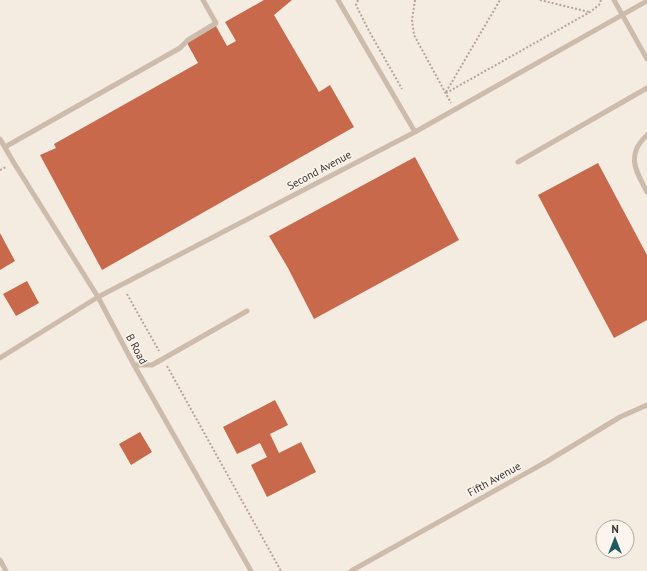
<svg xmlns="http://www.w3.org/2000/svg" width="647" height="571" font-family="'PT Sans',sans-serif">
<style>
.building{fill:#c8694b}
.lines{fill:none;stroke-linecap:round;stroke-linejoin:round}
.path{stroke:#b9a596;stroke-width:2;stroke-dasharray:2 2;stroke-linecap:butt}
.service{stroke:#cdbbac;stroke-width:5}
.labels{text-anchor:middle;stroke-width:3;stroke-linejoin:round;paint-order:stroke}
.street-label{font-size:11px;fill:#3b302b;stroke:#fbf5ee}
</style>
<rect width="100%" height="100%" fill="#f4ebe1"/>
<path class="building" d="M264,0H292L274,15L319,92L330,85L354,127L102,270L40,155L56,148L54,144L198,63L187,43L216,26L227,46L236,41L225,22Z
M415,157L459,240L314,319L288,268L269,236Z
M598,163L647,255V320L614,338L538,195Z
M0,233L15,261L0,270Z
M27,281L39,303L16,316L3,294Z
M275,400L288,425L270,434L279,453L301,442L316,472L267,497L251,465L267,457L260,443L237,454L223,427Z
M140,432L152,452L131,465L119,444Z"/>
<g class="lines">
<path class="path" d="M358,0L356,5L369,31L402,89
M415,0L412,20L414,35L451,103
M540,0L589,12
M446,92L500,0
M446,93L590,12L599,5L601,0
M0,170L6,167
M127,294L159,351
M167,366L281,571"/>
<path class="service" d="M338,0L415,132
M614,0L647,59
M647,135C626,154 635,170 647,192
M0,139L14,163L98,297L134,365L251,571
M5,147L180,48L188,40L216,23L203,0
M518,162L647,88
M0,358L98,297L415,132L647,1
M134,365H152L247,311
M0,560L6,571
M351,571L546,462L620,417L647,405"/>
</g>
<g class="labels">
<g class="street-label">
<text transform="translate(319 170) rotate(-28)" y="4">Second Avenue</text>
<text transform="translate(137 349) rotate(62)" y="4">B Road</text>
<text transform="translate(494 479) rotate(-29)" y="4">Fifth Avenue</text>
</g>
</g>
<g transform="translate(615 539)"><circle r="19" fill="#fbf5ee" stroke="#aea6a0"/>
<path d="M0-3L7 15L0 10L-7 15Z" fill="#1f5a5e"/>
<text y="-6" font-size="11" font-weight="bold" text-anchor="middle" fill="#3b302b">N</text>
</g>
</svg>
